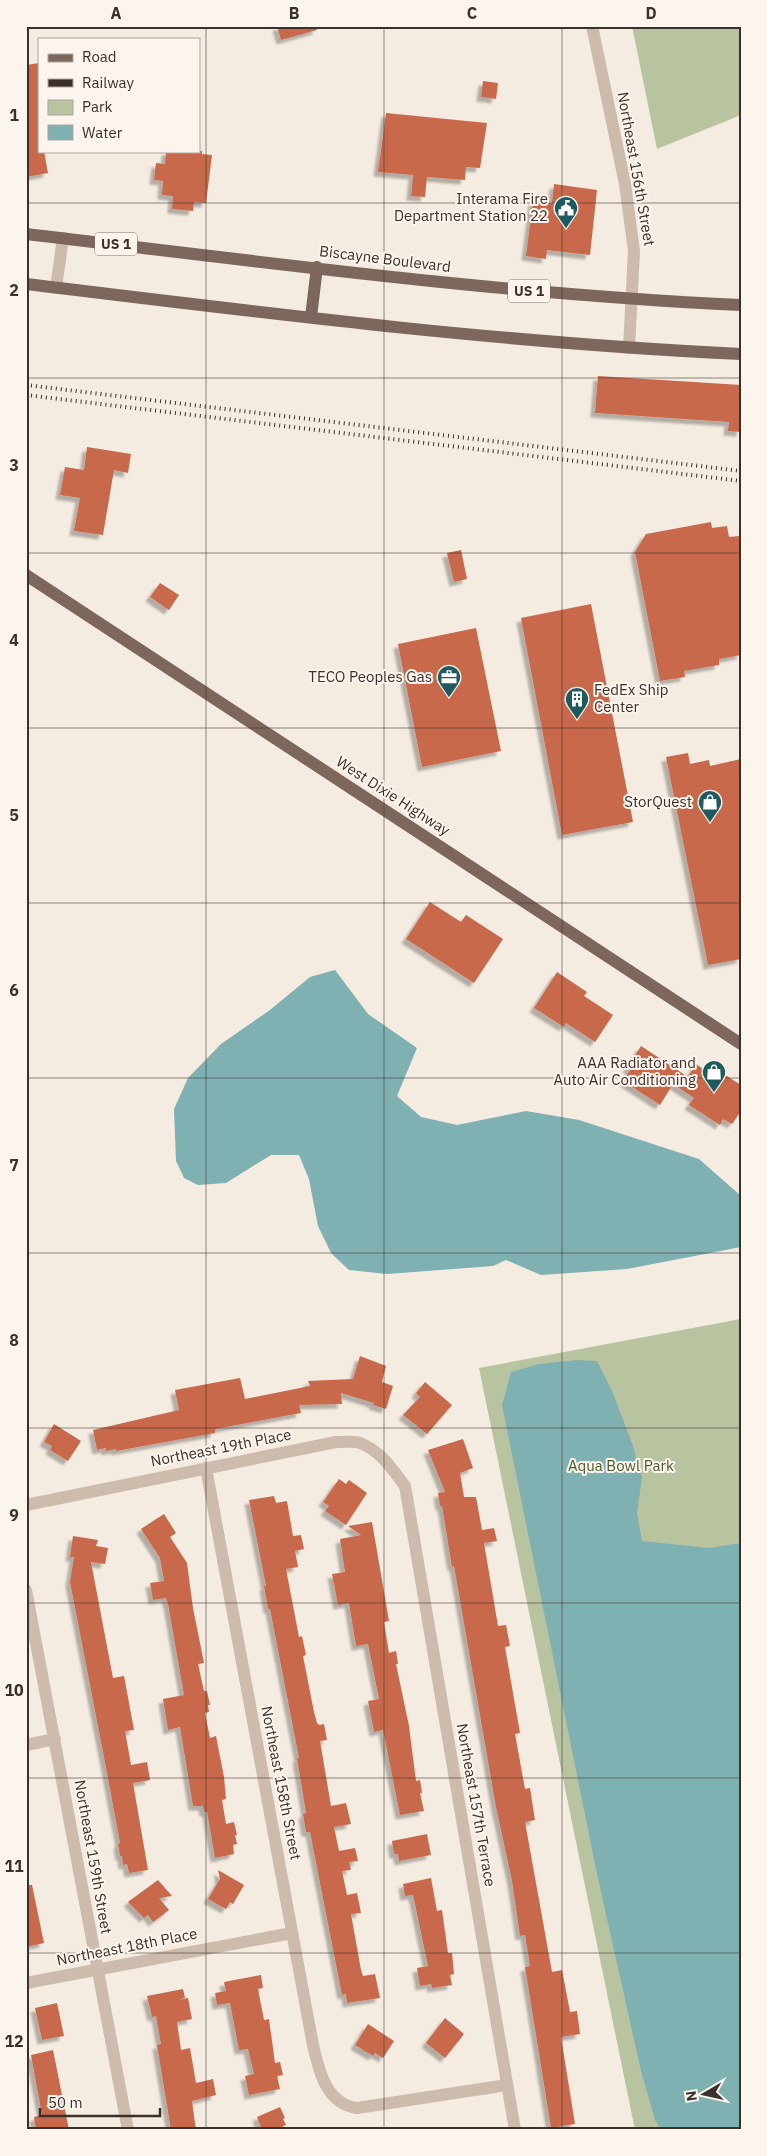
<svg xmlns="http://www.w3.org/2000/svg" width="767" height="2156" font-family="'IBM Plex Sans',sans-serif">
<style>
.green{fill:#b8c4a0}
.water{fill:#7fb0b2}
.building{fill:#c8694b;filter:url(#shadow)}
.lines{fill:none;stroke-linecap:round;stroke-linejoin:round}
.minor{stroke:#cdbbac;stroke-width:12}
.major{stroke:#7d675c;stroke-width:12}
.rail{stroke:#3b302b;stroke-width:4;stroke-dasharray:1 4;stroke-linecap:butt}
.grid{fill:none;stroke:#3b302b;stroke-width:1;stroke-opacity:0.55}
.labels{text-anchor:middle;stroke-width:4;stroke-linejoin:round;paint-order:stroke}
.shield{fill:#fbf5ee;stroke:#756b66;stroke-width:1}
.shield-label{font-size:14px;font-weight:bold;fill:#3b302b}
.street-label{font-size:15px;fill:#3b302b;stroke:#fbf5ee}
.poi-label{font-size:15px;fill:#3b302b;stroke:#fbf5ee;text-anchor:end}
.park-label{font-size:15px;fill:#4a5a2e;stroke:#fbf5ee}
.neatline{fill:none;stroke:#3b302b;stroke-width:2}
.grid-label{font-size:16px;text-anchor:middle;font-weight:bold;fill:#3b302b}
</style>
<defs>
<filter id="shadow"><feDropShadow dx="-4.5" dy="4.5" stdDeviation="1" flood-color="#0004"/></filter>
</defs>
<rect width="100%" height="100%" fill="#f4ebe1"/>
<path class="green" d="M632,26H741V115L657,149Z
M741,1319V2130H635L479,1368Z"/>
<path class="water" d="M335,970L368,1014L417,1048L397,1096L421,1117L457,1125L526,1111L579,1120L699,1159L741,1196V1247L627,1269L541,1275L506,1260L493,1266L387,1274L349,1270L331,1253L318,1226L309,1179L299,1155H271L226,1183L198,1185L184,1178L176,1161L174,1109L188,1078L221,1044L270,1010L310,977Z
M577,1360L597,1361L612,1391L632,1443L642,1477L637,1513L642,1541L709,1548L741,1543V2130H661L655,2120L641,2071L597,1874L502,1405L511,1372L539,1364Z"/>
<path class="building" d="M277,26H316L317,30L281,40Z
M39,63V151H44L48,173L26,177V65Z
M483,81L498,83L496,99L481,97Z
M386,113L487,123L480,168L466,167L465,180L427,177L425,197L411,196L413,175L378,172Z
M166,151H202V154L212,155L206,203L194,202L193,211L172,209L173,196L162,195L163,181L154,180L156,163L165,164Z
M554,184L597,190L590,255L547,250L546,259L526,256L533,201L552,203Z
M598,376L741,385V432L728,431L729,422L595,413Z
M87,447L131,454L128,473L114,470L103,535L74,531L80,498L60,495L65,467L84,470Z
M711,522L712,528L727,526L729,537L739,536L741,655L719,659V665L684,671L685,677L660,681L635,552L646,534Z
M461,550L467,579L454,582L447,553Z
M160,583L179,595L169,610L150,597Z
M591,604L633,822L562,835L521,618Z
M476,628L501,751L422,767L398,644Z
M688,753L690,764L709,760L710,766L741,759V959L708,965L666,757Z
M430,902L461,922L466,915L503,939L474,983L406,939Z
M557,972L587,992L584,996L613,1015L595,1042L566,1023L564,1027L534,1008Z
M641,1046L688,1077L696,1064L710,1074L714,1068L741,1085V1111L732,1124L723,1119L720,1125L689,1105L694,1098L673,1084L660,1105L623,1081L630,1070L627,1068Z
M360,1356L386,1366L382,1382L393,1386L386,1409L373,1405L374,1403L341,1393L342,1404L299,1405L301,1413L215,1429V1433L116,1451V1449L106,1451V1448L97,1450L93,1430L179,1410L175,1390L240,1378L245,1399L310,1386L308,1381L353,1379Z
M425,1382L452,1405L427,1434L403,1415L420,1397L416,1393Z
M54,1424L81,1441L68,1461L50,1450L52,1446L44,1442Z
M463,1439L473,1468L460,1473L464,1497H476L482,1530L494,1528L497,1541L484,1543L498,1626L506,1625L510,1646L505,1647L520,1733L515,1734L525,1789L530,1788L535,1820L525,1822L552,1972L562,1970L570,2012L577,2011L580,2034L561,2037L575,2124L551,2128L525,1967L530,1966L525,1935L520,1936L512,1881L496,1807L454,1566L452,1567L442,1506H440L438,1493L445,1492L428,1450Z
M339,1479L346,1484L349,1480L367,1493L346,1525L325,1511L329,1506L323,1502Z
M274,1496L276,1503L287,1501L293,1536L301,1535L304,1549L295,1551L298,1567L286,1569L299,1637L302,1636L306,1655L303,1656L314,1712L317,1723L319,1725L324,1724L327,1740L320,1741L331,1806L346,1803L351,1824L334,1827L339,1851L355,1848L358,1861L349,1862L351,1870L342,1871L347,1895L357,1893L361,1913L351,1914L361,1970L363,1976L375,1974L380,1998L347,2003L346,1994L342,1995L310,1832H306L303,1814L306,1813L297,1758H299L270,1609H268L264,1586H266L249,1500Z
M164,1514L176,1533L170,1537L187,1563L193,1608L204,1663L198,1664L204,1691H207L210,1705H208L209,1712L205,1713L210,1738L216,1736L224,1777L226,1799L222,1800L226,1824L234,1822L237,1835H235L237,1844L233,1845L234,1854L215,1858L207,1812H204L203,1806H193L180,1727L168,1730L163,1699L184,1695L168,1604L166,1598L153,1600L150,1583L164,1581L160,1558L141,1529Z
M372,1522L389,1621L384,1622L389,1653L396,1651L398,1664H396L409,1726L416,1781L420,1780L422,1793H420L424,1811L400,1815L383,1730L374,1732L368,1701L379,1699L368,1644L356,1646L349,1603L338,1605L332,1574L345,1572L340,1539L361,1535L348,1526Z
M73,1536L98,1540L96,1546L108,1548L105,1564L91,1562L113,1678L124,1676L134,1730L125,1731L131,1765L147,1762L150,1780L133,1783L148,1870L129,1873L127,1864L123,1865L122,1856H120L118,1844L120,1843L104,1757L70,1582L74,1557H70Z
M427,1834L431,1855L399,1861L398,1854H394L392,1841Z
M218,1870L244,1885L233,1904L230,1902L226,1909L208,1899L220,1879Z
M431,1878L437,1911L442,1910L448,1953H452L454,1974L450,1975L452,1985L432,1988L431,1984L420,1986L417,1968L428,1966L413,1895L405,1896L403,1884Z
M158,1880L172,1896L159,1898L169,1910L153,1922L148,1915L144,1918L128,1902Z
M26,1885H32L44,1943L26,1947Z
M261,1975L263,1988L258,1989L264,2020L269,2019L275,2063L280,2062L283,2075L277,2076L280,2089L249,2095L245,2076L254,2074L248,2049L239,2050L230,2003L217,2005L215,1993L226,1991L224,1982Z
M183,1989L185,1998L178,2000L188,1998L192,2019L177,2022L181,2050L190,2048L196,2083L213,2079L216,2095L192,2101L196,2130H171L157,2045L161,2044L156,2016L152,2017L147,1996Z
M57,2003L64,2036L42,2040L35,2008Z
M445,2018L464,2034L445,2058L426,2043Z
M368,2024L394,2041L383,2058L375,2053L373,2056L355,2045Z
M53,2050L69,2130H36L34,2117L42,2115L31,2055Z
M280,2107L285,2118L283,2119L286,2125L283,2126L284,2130H262L257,2117Z"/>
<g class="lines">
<path class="minor" d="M592,26L625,184L634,251L629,348
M56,288L63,238
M206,1468L313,2045C319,2071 326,2104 357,2108L507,2085
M26,1505L336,1442C343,1442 353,1441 360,1443C381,1451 392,1469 405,1486L515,2130
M26,1590L128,2130
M26,1745L55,1739
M26,1983L292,1933"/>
<path class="major" d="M26,234C264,262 501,294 741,305
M26,284C264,313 502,343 741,354
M311,317L317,267
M26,575L741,1044"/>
<path class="rail" d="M26,385L741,471
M26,395L741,481"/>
</g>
<path class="grid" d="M206,26V2130M384,26V2130M562,26V2130M26,203H741M26,378H741M26,553H741M26,728H741M26,903H741M26,1078H741M26,1253H741M26,1428H741M26,1603H741M26,1778H741M26,1953H741"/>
<defs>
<g id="civic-pin" transform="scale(1.25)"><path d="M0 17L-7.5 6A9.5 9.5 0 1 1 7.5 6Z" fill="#1f5a5e" stroke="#fbf5ee"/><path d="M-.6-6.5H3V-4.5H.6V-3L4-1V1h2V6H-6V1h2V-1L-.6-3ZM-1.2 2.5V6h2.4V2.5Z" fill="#fff"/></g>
<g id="office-pin" transform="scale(1.25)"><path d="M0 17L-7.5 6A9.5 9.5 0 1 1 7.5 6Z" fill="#1f5a5e" stroke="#fbf5ee"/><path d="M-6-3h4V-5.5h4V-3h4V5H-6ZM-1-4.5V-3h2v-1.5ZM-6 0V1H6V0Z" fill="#fff"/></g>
<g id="building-pin" transform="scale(1.25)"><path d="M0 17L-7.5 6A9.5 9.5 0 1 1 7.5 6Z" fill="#1f5a5e" stroke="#fbf5ee"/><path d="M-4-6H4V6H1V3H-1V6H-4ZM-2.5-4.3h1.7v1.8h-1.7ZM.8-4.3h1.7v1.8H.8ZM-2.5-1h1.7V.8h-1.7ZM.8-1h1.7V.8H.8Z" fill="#fff"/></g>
<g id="shop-pin" transform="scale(1.25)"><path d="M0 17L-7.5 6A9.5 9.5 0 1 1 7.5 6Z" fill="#1f5a5e" stroke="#fbf5ee"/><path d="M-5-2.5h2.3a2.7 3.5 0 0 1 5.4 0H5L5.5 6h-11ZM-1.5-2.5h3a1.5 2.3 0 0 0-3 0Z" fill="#fff"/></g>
</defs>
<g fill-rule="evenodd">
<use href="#civic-pin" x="566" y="208"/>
<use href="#office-pin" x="449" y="677"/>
<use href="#building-pin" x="577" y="699"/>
<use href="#shop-pin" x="710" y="802"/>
<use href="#shop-pin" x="714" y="1072"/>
</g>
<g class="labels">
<g class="shield">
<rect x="95" y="232.5" width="42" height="23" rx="4"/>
<rect x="508" y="279.5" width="42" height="23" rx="4"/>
</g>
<g class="shield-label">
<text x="116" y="249">US 1</text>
<text x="529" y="296">US 1</text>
</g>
<g class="street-label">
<text transform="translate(636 169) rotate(80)" y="5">Northeast 156th Street</text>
<text transform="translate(385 259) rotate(7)" y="5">Biscayne Boulevard</text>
<text transform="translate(393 796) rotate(33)" y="5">West Dixie Highway</text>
<text transform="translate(221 1448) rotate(-11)" y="5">Northeast 19th Place</text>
<text transform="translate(281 1783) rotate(79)" y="5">Northeast 158th Street</text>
<text transform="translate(476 1805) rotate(80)" y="5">Northeast 157th Terrace</text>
<text transform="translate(93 1857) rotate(80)" y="5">Northeast 159th Street</text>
<text transform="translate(127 1947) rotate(-11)" y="5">Northeast 18th Place</text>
</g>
<g class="poi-label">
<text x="548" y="204">Interama Fire<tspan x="548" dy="17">Department Station 22</tspan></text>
<text x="432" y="682">TECO Peoples Gas</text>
<text x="594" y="695" text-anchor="start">FedEx Ship<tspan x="594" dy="17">Center</tspan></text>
<text x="692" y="807">StorQuest</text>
<text x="696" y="1068">AAA Radiator and<tspan x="696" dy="17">Auto Air Conditioning</tspan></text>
</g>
<g class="park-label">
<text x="621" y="1471">Aqua Bowl Park</text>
</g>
</g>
<rect width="767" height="2156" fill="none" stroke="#fbf5ee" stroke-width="55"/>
<rect x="38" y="38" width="162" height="115" fill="#fbf5ee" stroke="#aea6a0"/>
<rect x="48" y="54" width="25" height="8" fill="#7d675c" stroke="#aea6a0"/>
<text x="82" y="62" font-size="15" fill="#3b302b">Road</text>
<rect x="48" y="79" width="25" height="8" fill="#3b302b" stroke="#aea6a0"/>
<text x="82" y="88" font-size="15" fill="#3b302b">Railway</text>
<rect x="48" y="100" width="25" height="15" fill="#b8c4a0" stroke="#aea6a0"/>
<text x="82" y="112" font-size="15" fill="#3b302b">Park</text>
<rect x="48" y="125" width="25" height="15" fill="#7fb0b2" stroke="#aea6a0"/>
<text x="82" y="138" font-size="15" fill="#3b302b">Water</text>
<g transform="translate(704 2094) rotate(261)" stroke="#fbf5ee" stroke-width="4" paint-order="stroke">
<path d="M0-4L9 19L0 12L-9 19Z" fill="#3b302b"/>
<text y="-8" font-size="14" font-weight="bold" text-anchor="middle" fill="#3b302b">N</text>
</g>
<path d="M40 2108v8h120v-8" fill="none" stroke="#3b302b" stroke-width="2.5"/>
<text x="48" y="2108" font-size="15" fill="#3b302b" stroke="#fbf5ee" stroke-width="4" paint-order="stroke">50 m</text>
<rect x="28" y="28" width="712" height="2100" class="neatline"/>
<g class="grid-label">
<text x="116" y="19">A</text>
<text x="294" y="19">B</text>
<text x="472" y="19">C</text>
<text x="651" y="19">D</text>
<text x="14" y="121">1</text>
<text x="14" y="296">2</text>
<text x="14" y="471">3</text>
<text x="14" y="646">4</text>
<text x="14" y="821">5</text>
<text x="14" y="996">6</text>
<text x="14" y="1171">7</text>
<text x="14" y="1346">8</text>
<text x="14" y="1521">9</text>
<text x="14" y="1696">10</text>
<text x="14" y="1872">11</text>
<text x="14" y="2047">12</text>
</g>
</svg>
